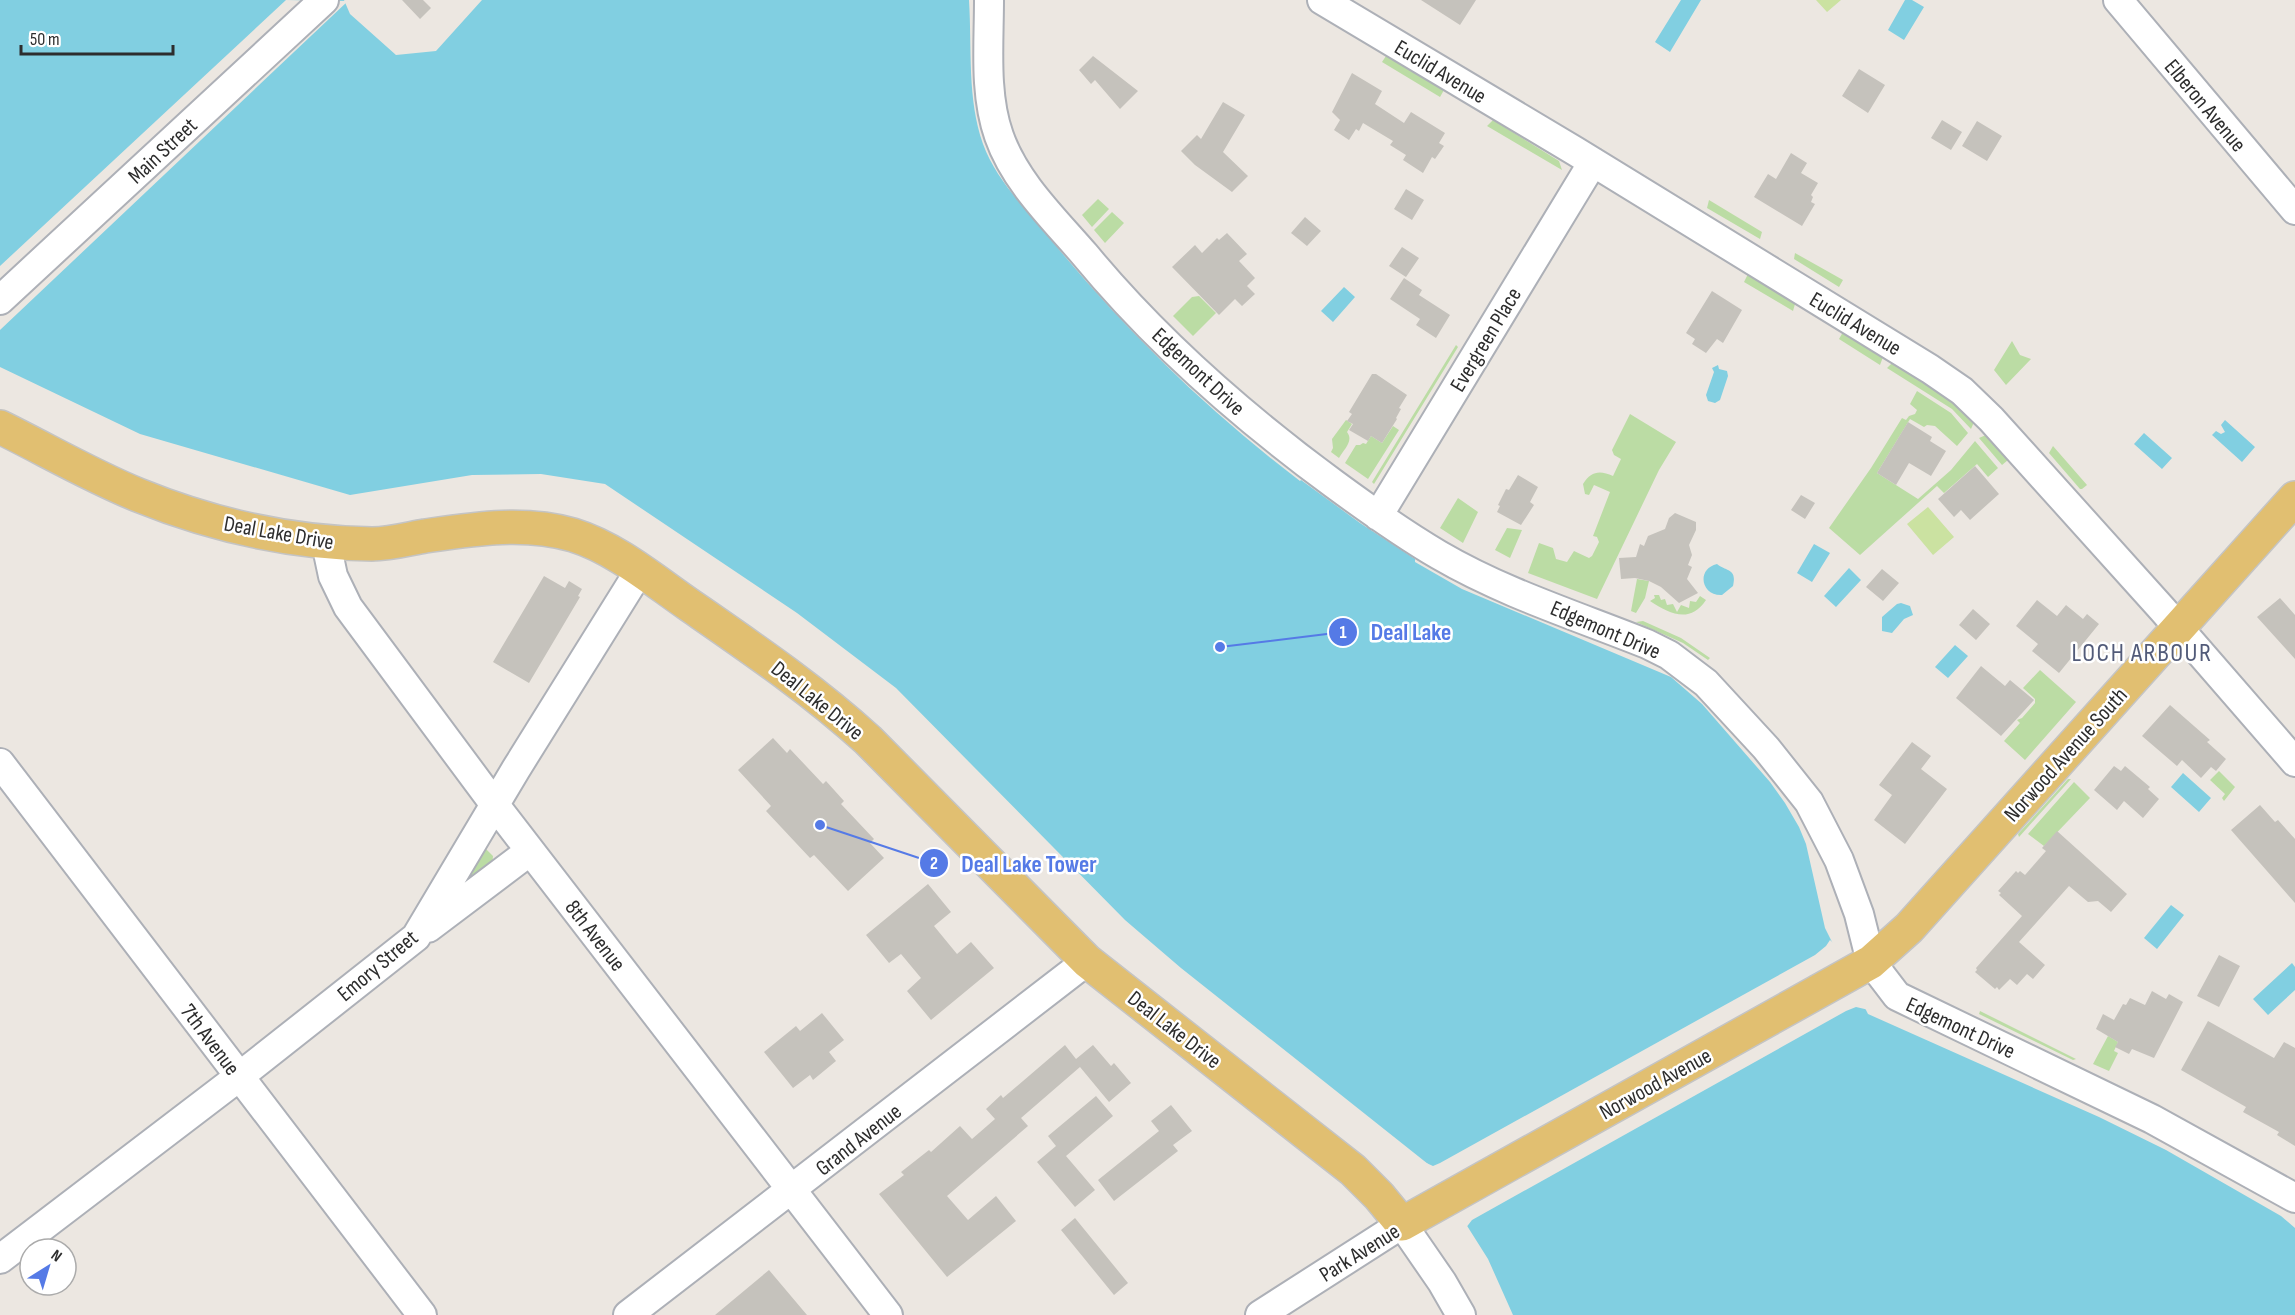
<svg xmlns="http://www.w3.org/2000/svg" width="2295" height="1315" font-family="'Sofia Sans Condensed',sans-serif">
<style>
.green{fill:#bbdca4}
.pitch{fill:#cbe2a1}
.water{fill:#81cfe1}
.pier{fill:#ece7e1}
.building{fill:#c5c2bc}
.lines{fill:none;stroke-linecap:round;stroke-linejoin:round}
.minor-casing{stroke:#adb0b7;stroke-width:32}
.major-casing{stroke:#c4c4c4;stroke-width:36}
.minor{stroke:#fff;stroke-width:28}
.major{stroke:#e1bf71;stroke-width:33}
.labels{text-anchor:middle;stroke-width:5;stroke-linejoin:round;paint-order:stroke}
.street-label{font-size:22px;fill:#2d2d2d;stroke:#fff}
.quarter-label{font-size:26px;letter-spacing:1.5px;fill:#525b79;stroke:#fff}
.leader{fill:none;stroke:#557ae6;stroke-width:2}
.callout-dot{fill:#557ae6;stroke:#fff;stroke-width:2}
.mark-label{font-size:18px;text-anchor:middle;font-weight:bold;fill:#fff}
.callout-label{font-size:24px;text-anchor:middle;font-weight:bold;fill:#557ae6;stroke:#fff;stroke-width:5;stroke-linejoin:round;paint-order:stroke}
</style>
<rect width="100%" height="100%" fill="#ece7e1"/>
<path class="green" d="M1386,56L1444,90L1440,97L1382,62Z
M1493,120L1559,161L1562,170L1487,126Z
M1098,199L1109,209L1092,227L1082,215Z
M1709,200L1762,232L1760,239L1707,208Z
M1112,212L1124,223L1105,243L1094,230Z
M1795,253L1843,280L1839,287L1794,259Z
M1748,274L1795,304L1793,311L1744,282Z
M1199,296L1216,313L1193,336L1173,316L1192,297Z
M1843,332L1883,357L1880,365L1839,339Z
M2012,341L2020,355L2031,359L2006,385L1994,370Z
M1456,345L1458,347L1374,484L1372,482Z
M1893,362L1953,400L1974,422L1971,429L1952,409L1887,368Z
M1917,391L1951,413L1968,433L1957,446L1935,426L1927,425L1924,427L1910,419L1877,473L1918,499L1951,470L1975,441L1998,468L1988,477L1977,464L1944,493L1937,486L1860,555L1829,528L1871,468L1902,418L1906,420L1909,416L1915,414L1917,410L1910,404Z
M1630,414L1676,442L1659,470L1597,599L1528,573L1539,543L1553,548L1556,559L1567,562L1574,551L1589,558L1592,556L1599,542L1597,537L1593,536L1610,492L1594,485L1589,495L1585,494L1583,484C1591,471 1600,470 1613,476L1621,459L1614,455L1612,450Z
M1346,420L1352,424L1347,432C1354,441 1344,449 1339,458L1331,452L1333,448L1332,439Z
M1393,426L1399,430L1368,479L1345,463L1356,445H1360L1363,443L1366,444L1371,436L1382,443Z
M1986,435L2008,460L2002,465L1979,438Z
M2053,446L2087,485L2082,489H2080L2049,453Z
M1458,498L1478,512L1463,543L1440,528Z
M1507,528L1522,530L1510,558L1495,550Z
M1637,579L1649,581L1645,598L1636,613L1631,611Z
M1654,595H1659L1661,600L1665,599L1667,605L1673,604L1677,612L1681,605L1689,608L1690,601L1696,602L1700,596L1706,600C1690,624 1670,614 1650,601L1655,598Z
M1643,621L1681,638L1710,658L1708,660L1683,643L1636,622Z
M2040,670L2076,702L2025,760L2004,741L2020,723L2017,720L2022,718L2035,703V699L2023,688Z
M2219,771L2235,787L2224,801L2222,798L2225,794L2210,780Z
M2068,779H2071L2019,837L2018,834Z
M2074,782L2090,798L2044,846L2028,834Z
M479,847L486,849L493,856L492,866L464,888L474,851Z
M1980,1011L2076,1059L2073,1060L1979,1014Z
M2108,1036L2118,1042L2114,1051L2118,1053L2109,1071L2093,1064Z"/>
<path class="pitch" d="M1816,0H1841L1827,12Z
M1928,507L1954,537L1933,555L1907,524Z"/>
<path class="water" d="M0,0H344L350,14L396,55L436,51L482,0H969C972,49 967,98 983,144C995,177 1021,204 1043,230C1119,324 1204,408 1300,481L1301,480L1360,523L1415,559V562L1462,589L1671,677L1702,704L1770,782L1785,803L1799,827L1806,844L1825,928L1868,1014L2099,1117L2166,1150L2281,1216L2295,1228V1315H1513L1488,1259L1428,1164L1181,968L1125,920L896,688L797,613L605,484L541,474L472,475L350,495L140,434L0,367Z
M1681,0H1701L1670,52L1655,42Z
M1905,0H1912L1924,7L1904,40L1888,30Z
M1344,287L1355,297L1333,322L1321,311Z
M1718,365L1719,369L1727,371L1728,376L1720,400L1715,403L1708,401L1706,395L1714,372L1712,368Z
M2225,420L2255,447L2242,462L2212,435L2216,431L2221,434L2225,432L2221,425Z
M2144,433L2172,458L2162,469L2134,444Z
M1814,544L1830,553L1812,582L1797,573Z
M1717,564C1727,572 1737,568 1733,586L1722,595C1701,596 1696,569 1717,564Z
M1849,568L1861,580L1836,607L1824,596Z
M1901,603L1910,606L1913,615L1904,619L1892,633L1882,631V617L1897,604Z
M1955,645L1968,656L1948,678L1935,667Z
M2183,773L2211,798L2199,812L2171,787Z
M2171,905L2184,915L2157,949L2144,938Z
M2292,963L2295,967V990L2268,1015L2253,999Z"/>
<path class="pier" d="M286,0L348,1L0,330V266Z
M1830,940L1838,947L1869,1010L1856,1007L1846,1011L1472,1220L1465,1229L1422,1161L1433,1166L1440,1163L1815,955L1826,946Z"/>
<path class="building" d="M402,0H423L431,8L420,19Z
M1421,0H1476L1460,25Z
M1093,56L1138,91L1120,109L1095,80L1091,84L1079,70Z
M1859,69L1885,85L1868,113L1842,96Z
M1352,73L1382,91L1375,104L1404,123L1411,112L1445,133L1439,143L1444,146L1435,159L1432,157L1423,173L1403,160L1406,155L1390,145L1393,141L1363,123L1359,131L1356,129L1349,140L1334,130L1340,120L1332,112Z
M1223,102L1245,115L1223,152L1248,176L1232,192L1195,165L1181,151L1197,135L1201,139Z
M1942,120L1962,132L1951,150L1931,138Z
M1977,121L2002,136L1987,161L1962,146Z
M1791,153L1807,163L1801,173L1818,183L1811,195L1813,197L1811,202L1815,204L1802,226L1754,197L1768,174L1776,179Z
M1406,189L1424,200L1412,220L1394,209Z
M1305,217L1321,231L1307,246L1291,233Z
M1227,233L1247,254L1239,261L1255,278L1247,286L1255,294L1242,306L1235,299L1219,315L1172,267L1195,245L1202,253L1217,238L1219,240Z
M1402,247L1419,258L1406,277L1389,266Z
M1404,278L1422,290L1419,295L1450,315L1436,338L1416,325L1420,319L1390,299Z
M1712,291L1742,310L1723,343L1717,339L1706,353L1692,344L1695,339L1686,333Z
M1372,374H1376L1407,395L1399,408L1401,409L1396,418L1397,419L1382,443L1371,436L1368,441L1349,430L1353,424L1347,421L1352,414L1349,412Z
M1908,422L1932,437L1930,441L1946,451L1931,476L1909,463L1896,485L1877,473Z
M1975,466L1999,494L1970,520L1961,510L1954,517L1938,499Z
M1518,475L1538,487L1530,502L1534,505L1521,525L1497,512L1500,506L1498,505L1506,489L1509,490Z
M1801,495L1815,503L1805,519L1791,510Z
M1675,513L1696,522V530L1689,545L1692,555L1688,565L1692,567L1687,579L1698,593L1679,603L1661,587L1649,581L1635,578L1621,579L1619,558L1636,557L1640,544L1644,546L1648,536L1665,529L1669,518Z
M1882,569L1899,583L1883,601L1866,587Z
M544,576L565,588L569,581L582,589L578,596L580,597L529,683L493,662Z
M2280,598L2295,615V659L2257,617Z
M2037,600L2057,616L2066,605L2083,619L2087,614L2099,624L2059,673L2032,651L2038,644L2016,626Z
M1973,609L1990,624L1976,640L1959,625Z
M1981,666L2005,686L2010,680L2034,700L2001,736L1956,698Z
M2170,705L2210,740L2207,742L2226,759L2216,771L2211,767L2201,778L2182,760L2177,766L2142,736Z
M773,738L787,753L790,749L823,784L826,781L844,801L841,804L874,839L870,843L884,858L848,891L814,855L810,858L766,811L771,806L738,770Z
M1912,742L1931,756L1921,769L1947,789L1905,844L1874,820L1892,795L1879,785Z
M2114,766L2121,771L2125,766L2150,787L2148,789L2159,799L2143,818L2124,801L2117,810L2094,790Z
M2260,805L2275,822L2278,820L2295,839V903L2231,830Z
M2057,831L2127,894L2111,912L2098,901L2088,902L2069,886L2019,942L2045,965L2033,979L2027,974L2017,985L2010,979L1999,990L1997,987L1995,989L1975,972L1977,970L1976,968L2022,916L1999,895L2001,893L1998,891L2016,871L2018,873L2020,871L2025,875L2046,851L2042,848Z
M928,884L951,912L934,926L957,954L971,942L994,968L931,1020L907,991L921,978L901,954L889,963L866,935Z
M2219,955L2240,966L2219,1007L2197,996Z
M2152,991L2166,999L2169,994L2183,1002L2154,1058L2132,1049L2129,1054L2115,1047L2118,1042L2096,1029L2103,1014L2114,1020L2123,1004L2126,1005L2130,998L2145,1005Z
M822,1013L844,1040L829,1052L836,1061L813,1080L810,1075L793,1088L764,1052L796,1026L800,1031Z
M2208,1021L2274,1058L2284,1042L2295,1048V1146L2277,1135L2279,1132L2243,1112L2246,1107L2181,1070Z
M1065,1045L1076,1059L1093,1045L1111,1066L1114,1063L1131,1083L1109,1102L1080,1067L1021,1118L1028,1126L947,1196L968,1220L996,1196L1016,1221L947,1277L879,1194L904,1175L901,1172L929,1150L931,1152L960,1126L972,1139L995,1119L986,1109L1001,1095L1003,1098Z
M1096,1096L1113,1116L1066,1156L1095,1190L1075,1207L1037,1162L1056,1146L1048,1136Z
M1171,1105L1192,1131L1173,1145L1178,1151L1114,1201L1098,1180L1159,1131L1151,1121Z
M1075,1218L1128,1283L1114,1295L1061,1230Z
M769,1270L807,1315H715Z"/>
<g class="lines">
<g class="minor-casing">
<path id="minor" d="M989,0C989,44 984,94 999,136C1015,182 1054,219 1085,255C1157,342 1243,417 1334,484C1368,509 1403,534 1439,555C1504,593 1577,616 1647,644L1669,655L1706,683L1766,748L1809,802L1839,860L1859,914L1871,962L1897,996L2152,1119L2295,1198
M1322,0L1575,151L1930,369L1962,391L1991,419L2163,610L2295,762
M2118,0L2295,210
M0,300L324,0
M1378,516L1593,162
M326,543L333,576L348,607L495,805L888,1315
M0,763L422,1315
M428,928L530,851
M0,1259L240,1076L416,937L516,769L640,570
M628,1315L1087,961
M1260,1315L1402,1224L1442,1282L1461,1315"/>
</g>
<g class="major-casing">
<path id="major" d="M0,427C45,449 91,476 138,495C212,525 293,543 372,544C390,544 408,539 425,536C474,529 524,521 573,535C615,548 652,579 688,604C750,647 812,689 868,740L1087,961L1353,1170L1379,1196L1402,1224L1871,962L1909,928L2295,498"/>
</g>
<use href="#minor" class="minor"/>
<use href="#major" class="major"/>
</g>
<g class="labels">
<g class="street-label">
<text transform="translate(1441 71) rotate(31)" y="8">Euclid Avenue</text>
<text transform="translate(2206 105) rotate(50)" y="8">Elberon Avenue</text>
<text transform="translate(162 150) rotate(-43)" y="8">Main Street</text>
<text transform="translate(1856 323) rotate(31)" y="8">Euclid Avenue</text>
<text transform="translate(1485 339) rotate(-59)" y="8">Evergreen Place</text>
<text transform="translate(1199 371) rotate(43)" y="8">Edgemont Drive</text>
<text transform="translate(279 532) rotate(10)" y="8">Deal Lake Drive</text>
<text transform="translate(1606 629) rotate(23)" y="8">Edgemont Drive</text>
<text transform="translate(818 700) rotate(39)" y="8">Deal Lake Drive</text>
<text transform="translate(2065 754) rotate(-48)" y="8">Norwood Avenue South</text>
<text transform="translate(596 935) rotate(52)" y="8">8th Avenue</text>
<text transform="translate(377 965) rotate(-40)" y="8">Emory Street</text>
<text transform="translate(1961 1027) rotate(25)" y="8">Edgemont Drive</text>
<text transform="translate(1175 1029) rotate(38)" y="8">Deal Lake Drive</text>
<text transform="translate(211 1039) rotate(53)" y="8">7th Avenue</text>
<text transform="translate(1655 1083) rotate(-29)" y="8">Norwood Avenue</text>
<text transform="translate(858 1139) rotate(-38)" y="8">Grand Avenue</text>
<text transform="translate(1359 1252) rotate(-32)" y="8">Park Avenue</text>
</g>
<g class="quarter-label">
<text x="2142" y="661">LOCH ARBOUR</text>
</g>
</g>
<path class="leader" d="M1220 647L1343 632M820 825L934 863"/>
<g class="callout-dot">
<circle cx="1220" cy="647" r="6"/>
<circle cx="820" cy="825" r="6"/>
<circle cx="1343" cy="632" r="15"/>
<circle cx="934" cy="863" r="15"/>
</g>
<g class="mark-label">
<text x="1343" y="638">1</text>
<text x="934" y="869">2</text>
</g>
<g class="callout-label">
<text x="1411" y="640">Deal Lake</text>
<text x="1029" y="872">Deal Lake Tower</text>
</g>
<g transform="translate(48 1267) rotate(37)"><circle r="28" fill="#ffffff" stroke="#ababab" stroke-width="1.5"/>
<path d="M0-4.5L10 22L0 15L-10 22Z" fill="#557ae6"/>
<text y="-9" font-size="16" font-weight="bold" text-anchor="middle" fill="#2d2d2d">N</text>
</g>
<path d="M21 45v9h152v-9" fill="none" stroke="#2d2d2d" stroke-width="3"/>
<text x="30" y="45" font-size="18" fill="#2d2d2d" stroke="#ffffff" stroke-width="4.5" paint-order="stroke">50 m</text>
</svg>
